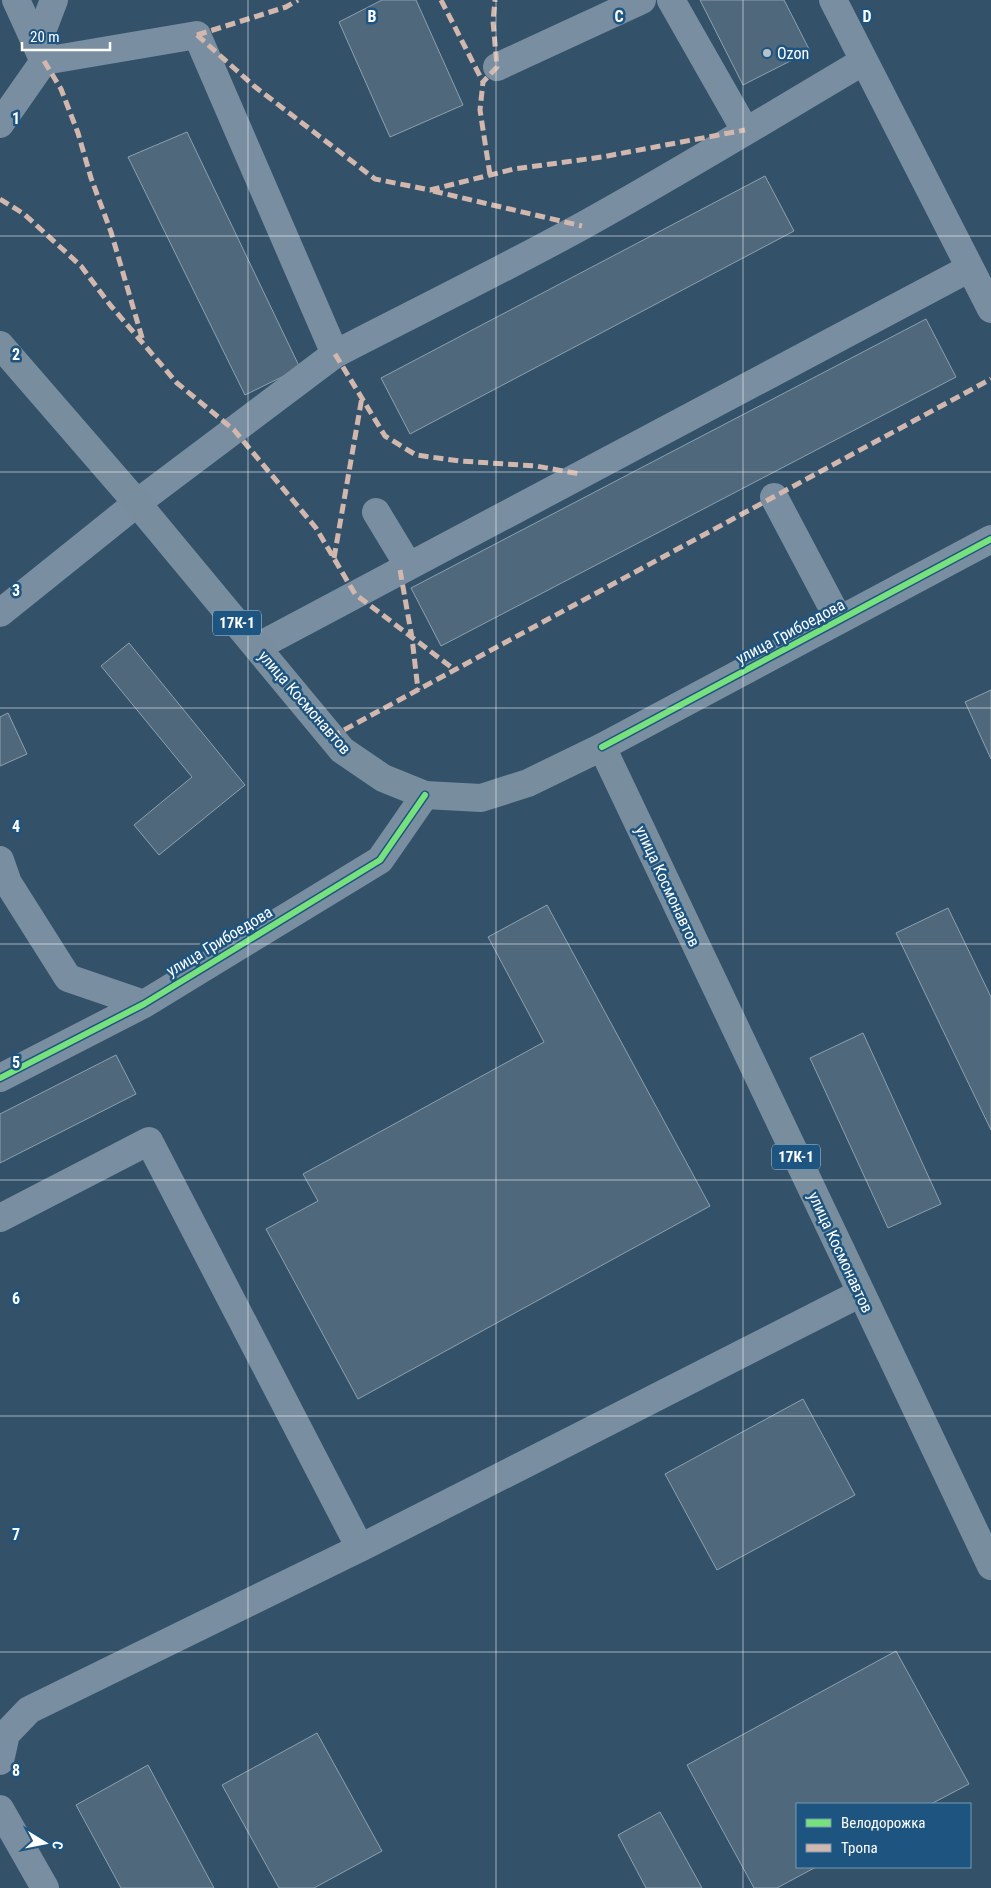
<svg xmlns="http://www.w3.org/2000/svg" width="991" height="1888" font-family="'Roboto Condensed',sans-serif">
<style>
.building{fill:#4f687c;stroke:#8da0af}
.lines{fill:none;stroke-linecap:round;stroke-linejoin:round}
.minor{stroke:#798ea0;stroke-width:28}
.major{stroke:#788e9e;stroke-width:28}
.quiet{stroke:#d1b7ad;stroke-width:5;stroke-dasharray:10 5;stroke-linecap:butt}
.cycleway-casing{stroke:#1d5580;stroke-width:9}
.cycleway{stroke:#77e17e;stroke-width:6}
.grid{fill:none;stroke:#fff;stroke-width:1;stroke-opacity:0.55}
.poi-dot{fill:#b8c2cb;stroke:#1d5580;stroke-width:2}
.labels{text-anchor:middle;stroke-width:5;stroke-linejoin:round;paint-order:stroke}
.shield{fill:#1d5580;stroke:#bbccd9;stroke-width:1}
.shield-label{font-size:15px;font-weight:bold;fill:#fff}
.poi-label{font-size:16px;fill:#fff;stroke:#1d5580;text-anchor:start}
.street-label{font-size:16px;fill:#fff;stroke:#1d5580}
.grid-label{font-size:16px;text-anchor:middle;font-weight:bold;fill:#fff;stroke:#1d5580;stroke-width:5;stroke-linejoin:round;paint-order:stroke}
</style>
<rect width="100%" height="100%" fill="#33526a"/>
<path class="building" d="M382,0H416L463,105L390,137L339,22Z
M700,0H784L810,51L743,85Z
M187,132L300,368L245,395L128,157Z
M765,176L794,231L410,434L381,378Z
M926,319L956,377L441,646L411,588Z
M129,643L245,785L159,855L134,825L192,777L101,666Z
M991,690V759L965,702Z
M8,713L27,754L0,766V717Z
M547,905L710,1206L358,1399L266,1229L318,1201L303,1174L544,1042L488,937Z
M948,908L991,997V1130L896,933Z
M863,1033L941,1204L888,1228L810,1058Z
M116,1055L136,1094L0,1163V1114Z
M803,1399L855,1495L717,1570L665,1474Z
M896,1651L969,1784L931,1804H797V1867H816L777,1888H754L687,1765Z
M317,1733L382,1851L314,1888H279L222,1785Z
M148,1765L214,1888H121L76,1805Z
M660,1812L702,1888H646L618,1835Z"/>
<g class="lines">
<path class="minor" d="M16,0L41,55
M671,0L745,130
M833,0L991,309
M497,67L642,0
M0,124L44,61L41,34L54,0
M335,354C418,311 502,270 584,225C678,173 771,116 864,61
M774,497L839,620
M376,512L408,565
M0,613L137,503L335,354L197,35L44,61
M257,647L970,268
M602,747L991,539
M0,860L8,883L68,978L144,1004
M0,1078L144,1004L380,860L425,795
M0,1218L149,1141L360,1548L861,1293
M0,1761L6,1734L29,1710L360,1548
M0,1809L45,1888"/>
<path class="major" d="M0,345L137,503L342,750L383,778L425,795L481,798L528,783L602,747L991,1566"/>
<path class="quiet" d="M441,0L483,82
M197,35L254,86L375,179L430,190L514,169L602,157L745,130
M197,35L286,7L298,0
M44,61L61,89L78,133L91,178L111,232L143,341
M490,175L480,110L483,82L497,67L493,21L495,0
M433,191L582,226
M0,199L24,214L81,266L111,306L177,383L234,430L316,528L355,594L455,670
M335,354L385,436L416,455L460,461L536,466L580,474
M334,558L362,397
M400,570L412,638L418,690
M331,737L991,379"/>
<g class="cycleway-casing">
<path id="cycleway" d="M602,747L991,539
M0,1078L144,1004L380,860L425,795"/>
</g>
<use href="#cycleway" class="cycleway"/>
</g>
<path class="grid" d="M248,0V1888M496,0V1888M743,0V1888M0,236H991M0,472H991M0,708H991M0,944H991M0,1180H991M0,1416H991M0,1652H991"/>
<circle class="poi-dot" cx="767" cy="53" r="5"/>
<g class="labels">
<g class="shield">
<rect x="213" y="610.5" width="48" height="25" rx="4"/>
<rect x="772" y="1144.5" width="48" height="25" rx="4"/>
</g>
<g class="shield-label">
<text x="237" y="628">17К-1</text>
<text x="796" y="1162">17К-1</text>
</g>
<g class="poi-label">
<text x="777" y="59">Ozon</text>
</g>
<g class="street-label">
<text transform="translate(790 631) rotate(-28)" y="6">улица Грибоедова</text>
<text transform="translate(305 702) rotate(49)" y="6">улица Космонавтов</text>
<text transform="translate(668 886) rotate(65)" y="6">улица Космонавтов</text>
<text transform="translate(219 941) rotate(-31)" y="6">улица Грибоедова</text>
<text transform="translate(841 1252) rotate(65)" y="6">улица Космонавтов</text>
</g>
</g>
<g class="grid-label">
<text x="372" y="22">B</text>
<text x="619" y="22">C</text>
<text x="867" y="22">D</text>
<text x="16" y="124">1</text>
<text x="16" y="360">2</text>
<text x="16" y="596">3</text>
<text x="16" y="832">4</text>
<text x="16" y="1068">5</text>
<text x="16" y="1304">6</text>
<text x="16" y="1540">7</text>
<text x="16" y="1776">8</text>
</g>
<rect x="796" y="1803" width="175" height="65" fill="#1d5580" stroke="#7799b3"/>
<rect x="806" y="1819" width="25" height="8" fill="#77e17e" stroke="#7799b3"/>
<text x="841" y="1828" font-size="15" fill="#ffffff">Велодорожка</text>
<rect x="806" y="1844" width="25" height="8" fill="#d1b7ad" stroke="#7799b3"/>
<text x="841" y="1853" font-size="15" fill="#ffffff">Тропа</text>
<g transform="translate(45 1843) rotate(100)" stroke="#1d5580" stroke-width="4" paint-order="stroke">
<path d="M0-4L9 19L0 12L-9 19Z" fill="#ffffff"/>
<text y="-8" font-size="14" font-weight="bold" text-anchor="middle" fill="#ffffff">С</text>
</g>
<path d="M22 42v8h88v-8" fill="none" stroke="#ffffff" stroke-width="2.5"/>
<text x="30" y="42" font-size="15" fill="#ffffff" stroke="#1d5580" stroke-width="4" paint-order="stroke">20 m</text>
</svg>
